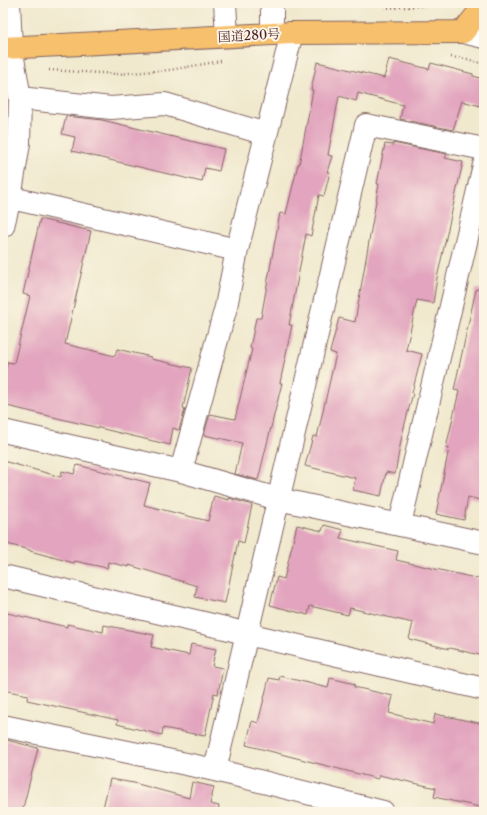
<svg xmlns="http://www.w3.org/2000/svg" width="487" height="815" font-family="'Libre Caslon Text','Noto Serif JP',serif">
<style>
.building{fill:#e2a4be}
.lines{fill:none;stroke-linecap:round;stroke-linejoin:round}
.minor-casing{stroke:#846664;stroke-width:24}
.highway-casing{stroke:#846664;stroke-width:24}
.path{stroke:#846664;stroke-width:2.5;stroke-dasharray:1 3;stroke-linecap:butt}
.minor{stroke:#fff;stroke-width:22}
.highway{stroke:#f7c06c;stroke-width:22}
.labels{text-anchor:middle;stroke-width:4;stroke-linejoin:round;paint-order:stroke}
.street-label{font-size:13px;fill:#4a1f2b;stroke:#fcf5e5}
</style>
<rect width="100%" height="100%" fill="#fcf5e5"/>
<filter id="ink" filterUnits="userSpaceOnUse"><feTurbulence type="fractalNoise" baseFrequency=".025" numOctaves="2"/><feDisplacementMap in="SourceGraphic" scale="8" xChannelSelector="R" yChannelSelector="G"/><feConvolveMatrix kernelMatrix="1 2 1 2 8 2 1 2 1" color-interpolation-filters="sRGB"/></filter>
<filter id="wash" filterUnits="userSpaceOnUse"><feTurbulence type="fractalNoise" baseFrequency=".012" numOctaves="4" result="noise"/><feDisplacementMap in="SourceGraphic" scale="16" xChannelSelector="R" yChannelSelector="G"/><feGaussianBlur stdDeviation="0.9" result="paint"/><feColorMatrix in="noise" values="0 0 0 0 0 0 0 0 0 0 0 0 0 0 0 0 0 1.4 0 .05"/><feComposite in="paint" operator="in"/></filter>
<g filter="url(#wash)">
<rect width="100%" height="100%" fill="#f0e9ce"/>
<g id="blocks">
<path class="building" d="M389,59L429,69L431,63L473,74V76L484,79V107L462,101L453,130L400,119L403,105L358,93L356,101L339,96L328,155L332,156L327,172H330L324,196L319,195L311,236L306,234L289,325H292L280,383H282L258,480L235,474L242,443L204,435L210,414L235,419L252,349L250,348L256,318H261L280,213L286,214L298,164L299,165L313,90H311L317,62L384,78Z
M66,116L102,120L224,149L219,171L205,168L202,182L72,151L75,137L62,134Z
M393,143L447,154L445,158L463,162L437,278L433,303L417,300L406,350L422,354L412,393H413L402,435L395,474L386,472L381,496L353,490L355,478L305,466L313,436L317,437L336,354L330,352L339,318L355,322L379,184H377L385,144L393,145Z
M40,219L91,231L65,344L115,356L117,349L151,357V359L192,368L183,408L185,409L179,430L173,428L170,445L3,405V380L7,362L14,363L30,296L23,294Z
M476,289H484V501L468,497L464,520L436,514L449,448H446L459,391L454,390Z
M3,461L61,477L62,471L74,474L77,465L150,483L144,505L208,521L214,496L229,500V498L252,505L244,543L238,541L225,603L195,597L197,586L129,565V567L108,562L107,568L75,561L74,563L30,551V550L3,543Z
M297,525L322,531L324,525L343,530L340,538L398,551L396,560L484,580V656L450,648L449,649L409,639L413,623L350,608L348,615L310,606L308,615L270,605L277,577L284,579Z
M3,612L67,627V624L103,632L104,625L154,635L151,647L189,655L191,644L216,649L212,666L223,668L218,694L214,693L205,736L163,728L162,735L117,724L118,720L27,700L28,695L3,690Z
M280,676L328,688L330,678L355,684L354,687L393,696L389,713L433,724L435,714L484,724V808L434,797L436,788L379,775L378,779L246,745L252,721L258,723L269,678L279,680Z
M3,739L38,748L22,812H3Z
M110,779L134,783L189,798L192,782L214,787L210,804L219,806L218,812H102Z"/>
</g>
</g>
<g filter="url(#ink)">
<use href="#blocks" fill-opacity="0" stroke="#846664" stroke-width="1"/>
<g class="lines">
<g class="minor-casing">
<path id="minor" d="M225,3L227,36
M463,32L484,37
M272,34V3
M20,98L111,108L165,104L266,134
M3,196L237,250L292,33
M3,226L10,198L19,143L20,98L11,47L9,3
M3,431L181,471L278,499L484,543
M181,471L226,307L237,250
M400,524L484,165
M3,576L225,628L247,634L484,689
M3,726L215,770L383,812
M215,770L366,125L484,149"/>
</g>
<g class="highway-casing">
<path id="highway" d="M3,48L292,33L463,32L484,6"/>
</g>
<path class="path" d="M384,8L442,5
M451,57L467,59L484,64
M49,70L117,74L170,70L221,61"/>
<use href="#minor" class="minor"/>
<use href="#highway" class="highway"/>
</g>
</g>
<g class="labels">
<g class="street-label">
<text transform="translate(249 35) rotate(-3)" y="5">国道280号</text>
</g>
</g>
<rect width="487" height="815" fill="none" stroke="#fcf5e5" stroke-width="16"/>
</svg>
